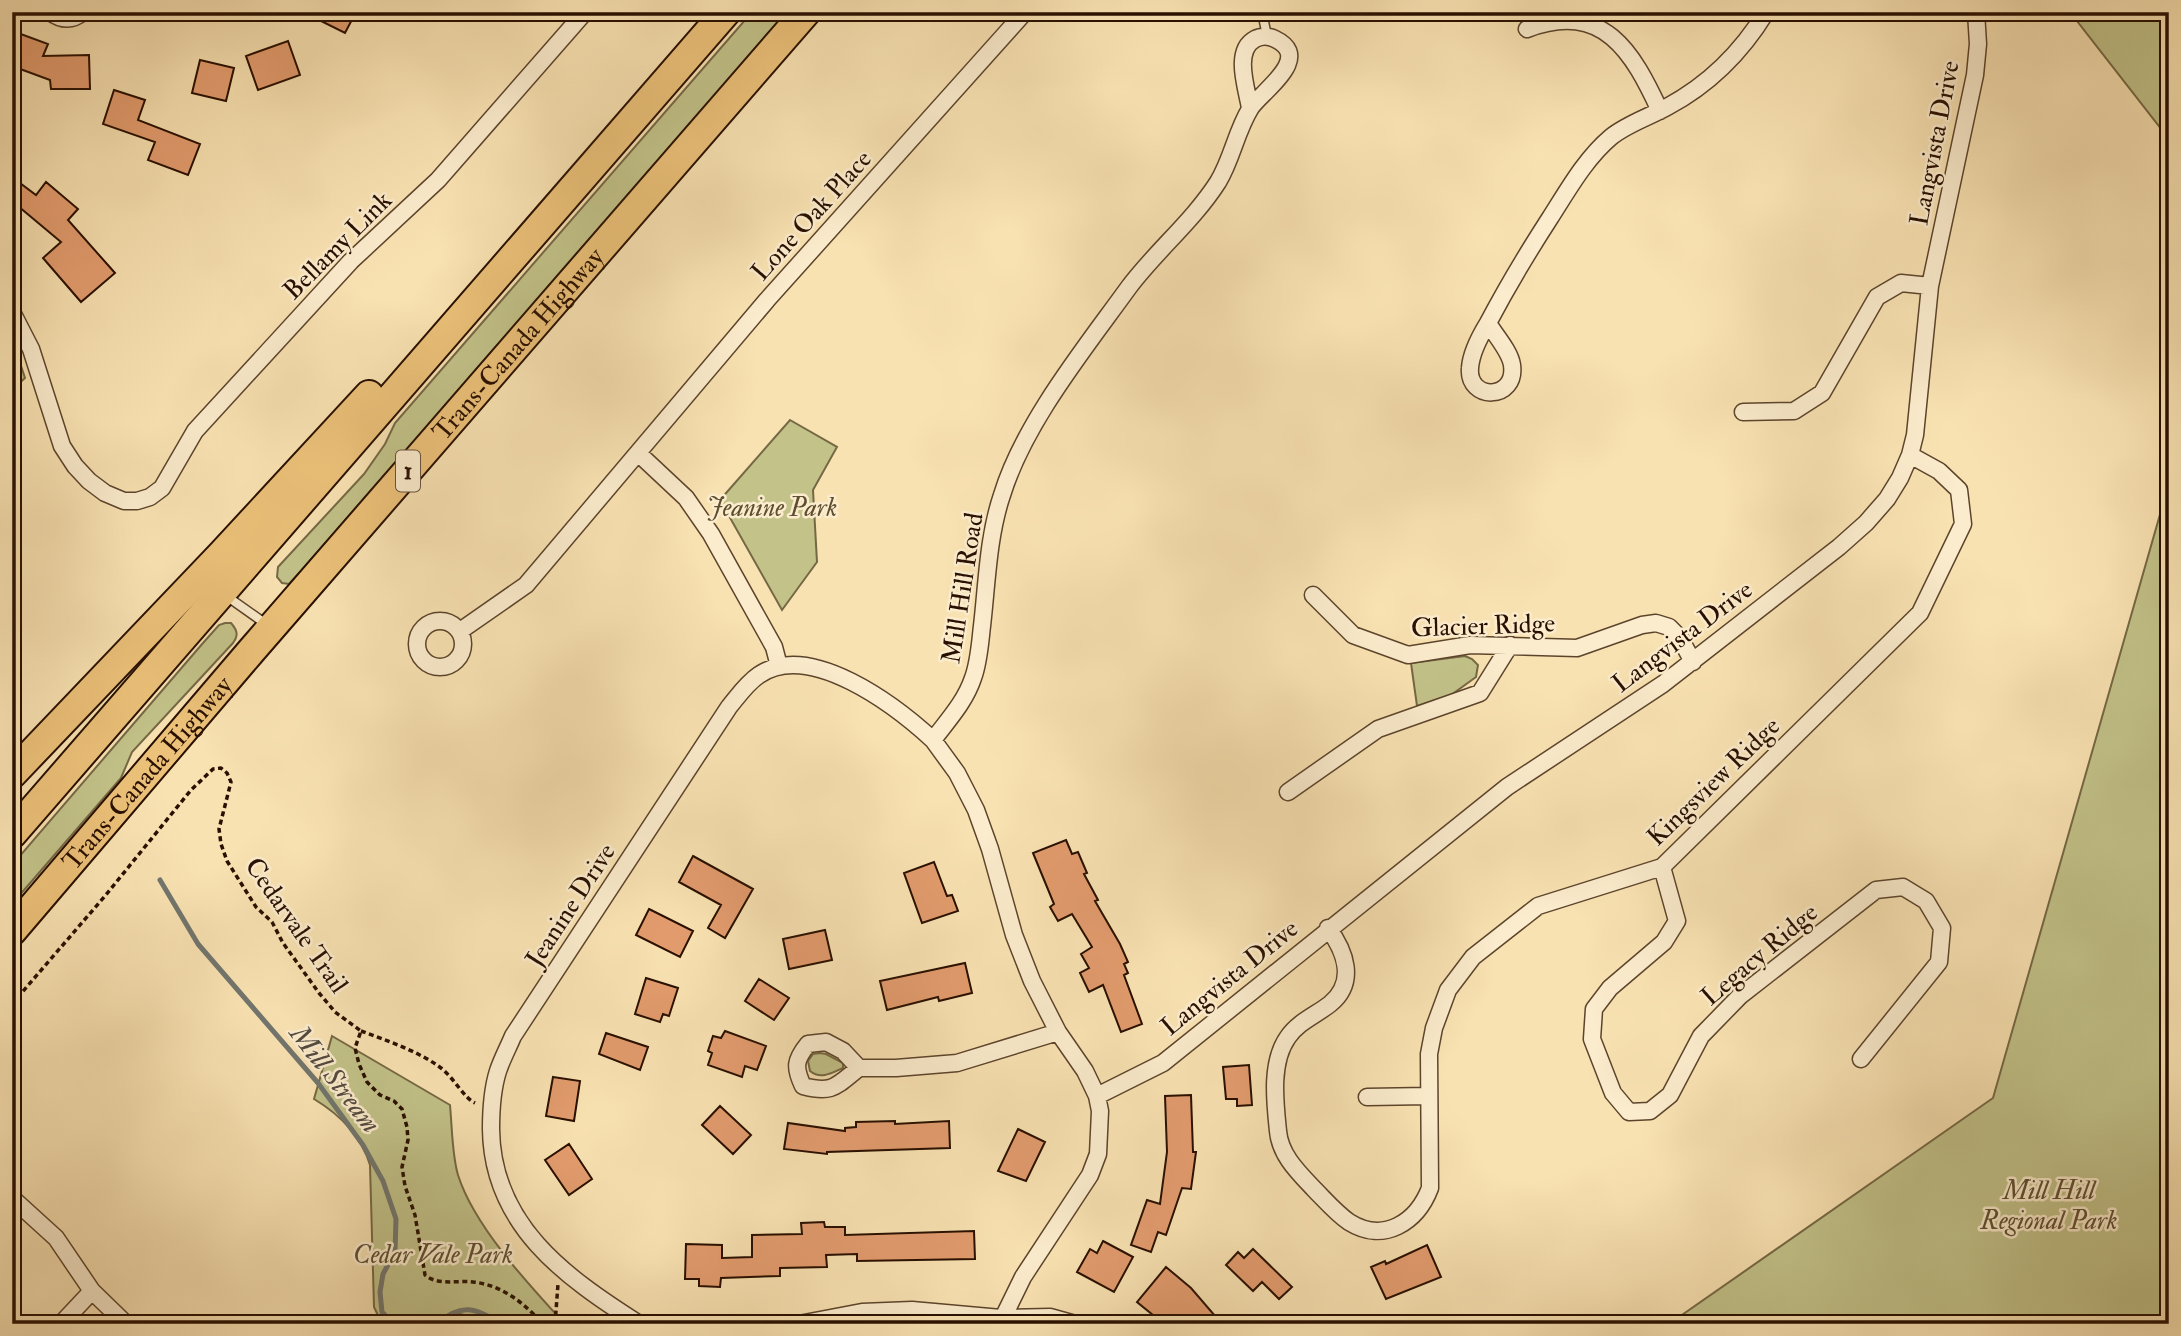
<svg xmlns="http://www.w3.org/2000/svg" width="2181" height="1336" font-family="'IM FELL Double Pica',serif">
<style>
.green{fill:#c2c289;stroke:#756844;stroke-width:2}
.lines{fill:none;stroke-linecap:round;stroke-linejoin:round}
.stream{stroke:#72766e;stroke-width:5}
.building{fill:#e39c6e;stroke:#280f00;stroke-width:2}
.lane-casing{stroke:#5c442c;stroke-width:11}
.street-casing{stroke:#5c442c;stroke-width:19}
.highway-casing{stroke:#280f00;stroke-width:32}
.path{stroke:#280f00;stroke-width:3.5;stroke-dasharray:5 3.5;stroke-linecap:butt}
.lane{stroke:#fbeccd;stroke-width:8}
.street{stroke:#fbeccd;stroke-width:16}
.highway{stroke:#ecc179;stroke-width:28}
.labels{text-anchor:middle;stroke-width:5;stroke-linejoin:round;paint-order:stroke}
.shield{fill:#fbeccd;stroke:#67513e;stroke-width:2}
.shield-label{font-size:24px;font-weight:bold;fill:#280f00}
.street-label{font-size:26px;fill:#280f00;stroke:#fbeccd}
.park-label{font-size:26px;font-style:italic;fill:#5e4e30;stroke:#fbeccd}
.water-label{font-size:28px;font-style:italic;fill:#534b40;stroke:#fbeccd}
</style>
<rect width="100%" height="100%" fill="#f9e2b2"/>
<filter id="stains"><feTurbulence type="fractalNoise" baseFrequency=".00286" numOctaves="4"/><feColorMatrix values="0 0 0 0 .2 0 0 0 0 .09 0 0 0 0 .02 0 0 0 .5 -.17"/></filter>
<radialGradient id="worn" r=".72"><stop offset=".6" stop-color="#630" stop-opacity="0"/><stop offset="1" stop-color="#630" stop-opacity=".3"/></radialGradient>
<path class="green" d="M752,12H787L301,571L289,584L282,583L277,577L278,567L364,474L385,444L395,423Z
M2070,12H2169V139Z
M12,339L25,378L12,390Z
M790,420L837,447L813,490L817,562L782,610L720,500Z
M2169,483V1324H1669L1993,1098Z
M225,623H231C237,630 239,635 233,643L132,752L121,778L12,904V865L203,643L219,625Z
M1465,656L1472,659L1478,665L1476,677L1451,695L1417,706L1411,663Z
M332,1036L450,1105C452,1126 452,1155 458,1175C474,1226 529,1285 565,1324H486L473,1317L456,1313L409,1324H382L374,1307L370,1165C361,1136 339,1114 314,1099Z
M820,1053L826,1054L843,1063V1068C832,1073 821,1080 810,1071L808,1061L813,1054Z"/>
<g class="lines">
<path class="stream" d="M12,725L18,729
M160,880L198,944L318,1083L363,1145L383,1181L396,1219L395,1252L383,1274L380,1292L382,1312L394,1324
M437,1324C461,1302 477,1308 501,1324"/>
</g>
<path class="building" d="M303,12H356L345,33Z
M18,33L48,44L43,56L89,55L90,89H51L50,80L12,66V48Z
M288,41L300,75L258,90L246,56Z
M200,60L234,68L226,101L192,93Z
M114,90L145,100L138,120L200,144L188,175L148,160L155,142L103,124Z
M12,177L36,195L46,182L78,209L68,220L115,273L81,302L43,258L61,242L12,201Z
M1066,840L1072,854L1078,852L1087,873L1084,874L1098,900L1095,901L1120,944L1128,962L1124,964L1128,973L1124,975L1142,1024L1121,1032L1103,985L1089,992L1080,973L1089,968L1081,954L1092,947L1072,914L1058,921L1050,907L1054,904L1033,853Z
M693,856L753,889L725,938L708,928L721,905L679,882Z
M934,862L947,896L952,895L958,911L922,923L904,873Z
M649,909L693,931L680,957L636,935Z
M825,930L832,960L789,969L783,939Z
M965,963L972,993L939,1001L938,997L887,1010L880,981Z
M646,978L678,988L669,1016L663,1014L660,1022L635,1014Z
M759,979L789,998L774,1020L745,1001Z
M725,1031L766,1046L757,1070L745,1066L742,1077L708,1065L712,1053L708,1051L713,1036L721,1038Z
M606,1033L648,1047L640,1070L599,1054Z
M1249,1065L1252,1105L1237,1106V1099H1226L1223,1067Z
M553,1077L580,1081L574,1121L546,1116Z
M1191,1095L1193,1152H1196L1191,1189L1182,1188L1166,1235L1158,1232L1151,1252L1131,1245L1147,1200L1160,1204L1167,1152L1165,1096Z
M720,1106L751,1135L733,1154L702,1125Z
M895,1121V1124L949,1121L950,1148L827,1152V1154L784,1149L788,1123L845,1131V1128L856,1127V1122Z
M1018,1129L1045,1142L1026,1181L998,1171Z
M569,1144L592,1179L569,1195L545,1160Z
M824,1222L825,1227H845V1235L974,1231L975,1259L857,1261V1254L826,1255L827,1267L780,1268V1276L721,1278L720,1287L699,1286V1279H685L686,1244L722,1245V1258L752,1257V1235L802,1234L801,1223Z
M1103,1241L1133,1257L1114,1292L1077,1272L1090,1249L1097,1253Z
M1427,1245L1441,1277L1386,1299L1371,1267L1385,1261L1386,1264Z
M1253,1249L1292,1287L1279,1299L1262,1282L1253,1291L1226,1265L1238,1252L1244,1258Z
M1166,1267L1191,1288L1222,1324H1164L1137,1302Z"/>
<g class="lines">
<g class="lane-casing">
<path id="lane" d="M1262,12L1267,36
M225,595L266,624"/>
</g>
<g class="street-casing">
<path id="street" d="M50,12C61,20 72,21 83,12
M1527,29C1604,0 1633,53 1660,111
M12,312L31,349L62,446L75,466L89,481L105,493L124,501H137L150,497L162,488L195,431L351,261L438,180L585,12
M1488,323C1507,287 1528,252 1550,218C1568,190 1585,159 1611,137C1627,124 1649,117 1667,107C1710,84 1741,53 1766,12
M1488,323C1495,335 1510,351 1512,365C1517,401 1467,401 1470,368C1471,353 1480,336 1488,323Z
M1743,412L1794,411L1822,393L1877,297L1901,283L1930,286
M639,454L686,498L711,534L774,647L779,666
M1313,595L1353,635L1408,655L1470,645L1577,648L1642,625L1656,623L1669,627L1680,638L1693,662
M417 644a23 23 0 1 1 46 0a23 23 0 1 1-46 0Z
M460,631L526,585L767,300L1025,12
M1288,792L1378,729L1480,693L1510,645
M1662,867L1677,921L1664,942L1610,988L1594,1009L1592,1039L1613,1093L1629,1112L1650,1111L1670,1095L1701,1036L1740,996L1876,890L1903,887L1926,901L1942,928L1939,962L1861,1059
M1328,928C1345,951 1357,982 1330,1004C1316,1015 1298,1022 1288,1037C1270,1062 1275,1102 1278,1131C1280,1155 1298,1172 1314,1189C1325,1200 1336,1213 1349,1222C1384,1244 1417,1222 1430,1188L1429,1054L1434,1028L1448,990L1473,957L1538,906L1662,867L1920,613L1963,524L1959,490L1939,471L1910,455
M859,1068C836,1086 833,1094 803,1086C794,1067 795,1060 808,1044L826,1042L843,1051L859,1068H896L957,1063L1058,1032
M1097,1096L1163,1063L1507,787L1663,684L1839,547L1866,523L1887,499L1900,478L1910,455L1915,435L1930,286L1975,75L1978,44L1976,12
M1367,1097L1428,1096
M12,1198L56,1238L92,1291L126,1324
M61,1324L92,1291
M639,1324C565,1277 492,1225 491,1129C491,1110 492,1090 498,1071C502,1059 508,1048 513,1036L729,707C738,696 747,683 759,675C810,640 896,706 933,740
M799,1324L862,1312L912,1310L1001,1318L1050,1317L1075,1324
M1000,1324L1023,1277L1090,1175L1098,1154L1100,1111L1097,1096L1085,1071L1058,1032L1032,981L1014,935L990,849L976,810L957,773L933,740C948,720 965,702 973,678C979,662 980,643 982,626C987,583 988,536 1002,495C1024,423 1085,348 1129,287C1156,251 1193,221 1218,182C1232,159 1236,132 1250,109C1259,93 1315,58 1275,39C1269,36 1261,36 1255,39C1233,51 1247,89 1250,108"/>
</g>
<g class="highway-casing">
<g id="highway">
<path d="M12,774L222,554L369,395"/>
<path d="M12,834L726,12"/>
<path id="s1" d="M12,931L252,650L806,12"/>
</g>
</g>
<path class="path" d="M12,1004L105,896L191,790L213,769L221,768L227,773L231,782L219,829L221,844L227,861L256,907L272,922L283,943L319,993L335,1012L361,1031L355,1048L359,1064L367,1082L380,1095L394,1101L402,1109L407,1127L408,1140L402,1167L405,1186L415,1215L425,1275C438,1286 457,1280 473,1282C502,1285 524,1303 543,1324
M361,1031C388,1041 418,1051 441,1068C454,1078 464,1098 475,1103
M555,1324L558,1284"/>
<use href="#lane" class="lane"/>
<use href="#street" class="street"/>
<use href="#highway" class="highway"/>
</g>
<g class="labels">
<rect class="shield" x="396" y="450.5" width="24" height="41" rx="5"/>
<g class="shield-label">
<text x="408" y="479">1</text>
</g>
<g class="street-label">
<text transform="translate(1934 143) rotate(-79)" y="9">Langvista Drive</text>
<text transform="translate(811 215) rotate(-48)" y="9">Lone Oak Place</text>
<text transform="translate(337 245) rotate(-45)" y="9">Bellamy Link</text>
<text dy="9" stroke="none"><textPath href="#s1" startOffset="775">Trans-Canada Highway</textPath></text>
<text transform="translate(962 588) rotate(-81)" y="9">Mill Hill Road</text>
<text transform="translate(1483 625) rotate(-2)" y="9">Glacier Ridge</text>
<text transform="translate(1682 636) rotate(-37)" y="9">Langvista Drive</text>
<text dy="9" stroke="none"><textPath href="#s1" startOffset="208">Trans-Canada Highway</textPath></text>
<text transform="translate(1713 781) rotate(-44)" y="9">Kingsview Ridge</text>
<text transform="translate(570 905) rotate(-57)" y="9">Jeanine Drive</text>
<text transform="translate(297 925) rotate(55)" y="9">Cedarvale Trail</text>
<text transform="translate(1759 954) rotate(-40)" y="9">Legacy Ridge</text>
<text transform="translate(1229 977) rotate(-39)" y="9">Langvista Drive</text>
</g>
<g class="park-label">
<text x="772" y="516">Jeanine Park</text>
<text x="2049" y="1199">Mill Hill<tspan x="2049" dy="30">Regional Park</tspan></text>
<text x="433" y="1263">Cedar Vale Park</text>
</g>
<g class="water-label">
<text transform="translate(336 1078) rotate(52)" y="10">Mill Stream</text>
</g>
</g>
<rect width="2181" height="1336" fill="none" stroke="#f9e2b2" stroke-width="42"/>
<rect x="14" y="14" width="2153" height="1308" fill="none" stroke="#280f00" stroke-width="3.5"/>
<rect x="21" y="21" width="2139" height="1294" fill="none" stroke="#280f00" stroke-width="2"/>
<rect width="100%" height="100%" filter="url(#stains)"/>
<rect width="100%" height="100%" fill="url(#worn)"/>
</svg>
